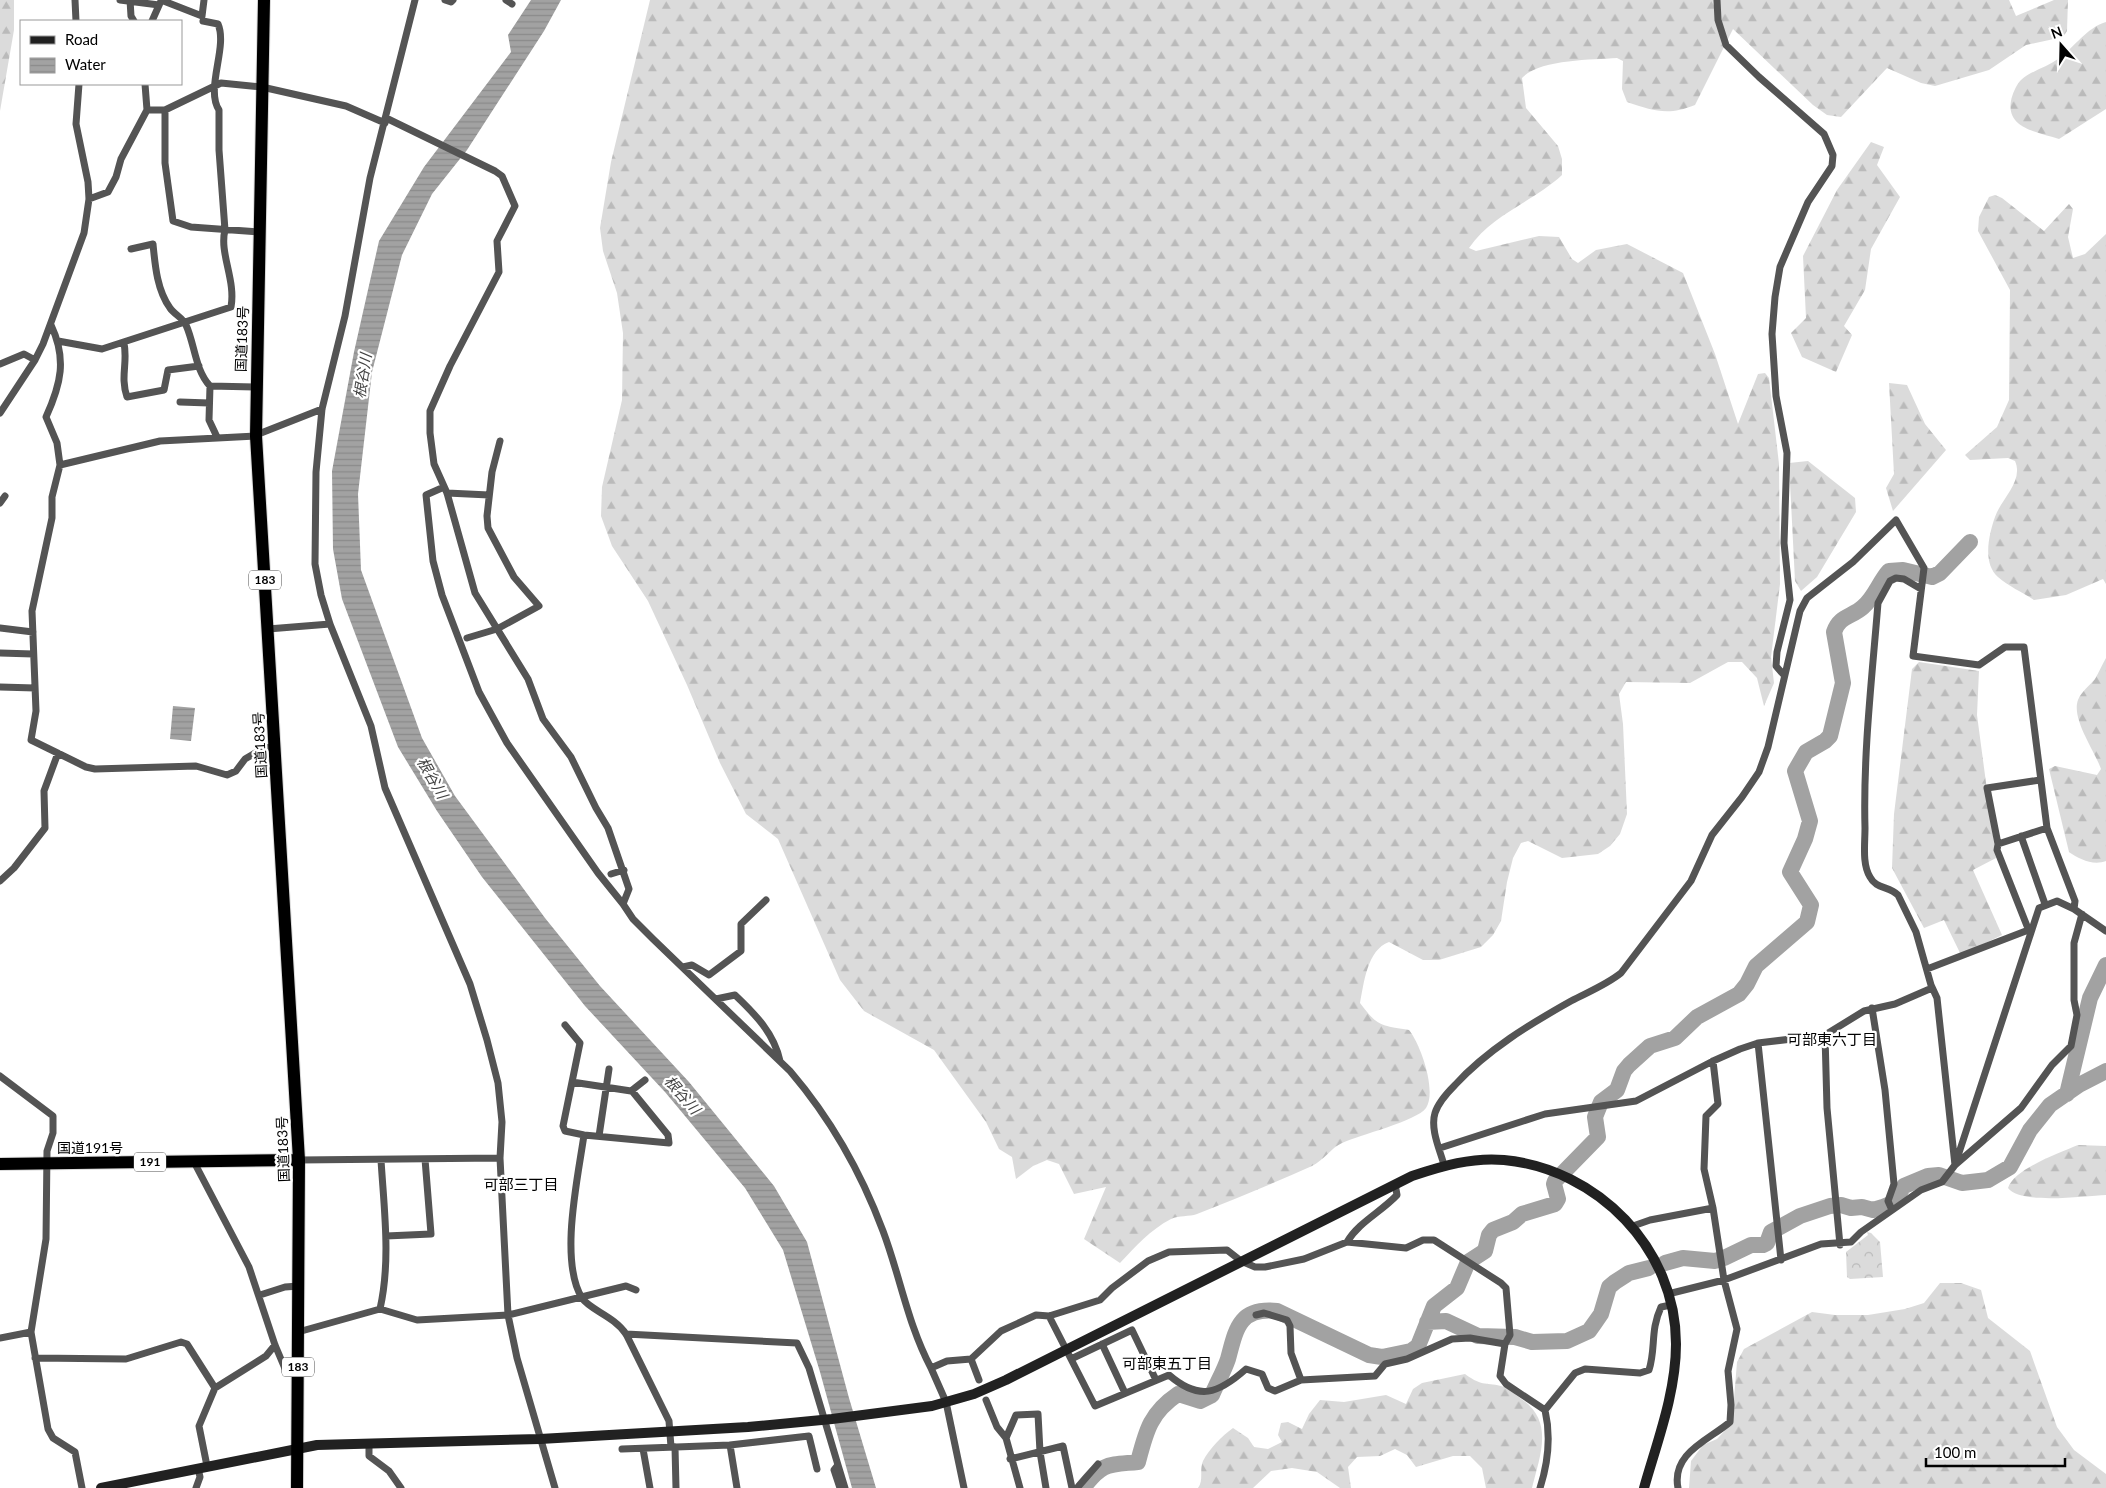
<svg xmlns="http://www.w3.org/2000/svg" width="2106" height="1488" font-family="Lato,'Noto Sans JP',sans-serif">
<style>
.forest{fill:url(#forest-firs)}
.park{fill:url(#park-crowns)}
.water{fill:url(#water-rules)}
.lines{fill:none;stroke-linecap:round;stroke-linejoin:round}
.river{stroke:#a2a2a2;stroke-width:16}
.highway-casing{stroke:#dbdbdb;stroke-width:14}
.street{stroke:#545454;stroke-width:7}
.secondary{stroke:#212121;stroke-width:10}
.highway{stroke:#000;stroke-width:12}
.labels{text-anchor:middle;stroke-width:4.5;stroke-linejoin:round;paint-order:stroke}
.shield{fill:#fff;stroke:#4c4c4c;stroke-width:1}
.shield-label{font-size:12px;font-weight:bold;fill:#000}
.street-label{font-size:14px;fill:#000;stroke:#fff}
.water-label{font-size:15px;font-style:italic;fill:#434343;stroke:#fff}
.neighbourhood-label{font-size:15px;fill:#000;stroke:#fff}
</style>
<defs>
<pattern id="forest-firs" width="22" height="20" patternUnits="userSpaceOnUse" patternTransform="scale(1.25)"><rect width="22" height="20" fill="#dbdbdb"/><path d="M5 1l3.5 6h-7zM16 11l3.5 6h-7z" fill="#bababa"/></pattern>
<pattern id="park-crowns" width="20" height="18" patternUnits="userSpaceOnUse" patternTransform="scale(1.25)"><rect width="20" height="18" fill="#dbdbdb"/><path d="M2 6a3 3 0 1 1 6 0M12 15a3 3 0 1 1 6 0" fill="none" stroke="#bababa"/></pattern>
<pattern id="water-rules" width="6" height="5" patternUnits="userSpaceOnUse" patternTransform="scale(1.25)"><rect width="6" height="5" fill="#a2a2a2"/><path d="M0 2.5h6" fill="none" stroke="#8a8a8a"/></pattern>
</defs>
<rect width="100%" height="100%" fill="#fff"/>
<path class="forest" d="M0,0H14V30L0,111Z
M650,0H2009L2016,16L2054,0H2068L2067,31L2063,37L2026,45L1989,70L1935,86L1921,83L1887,68L1841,117L1827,115L1813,105L1733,29L1695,105C1668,116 1654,111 1627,102L1622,89L1623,61L1617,58C1591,60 1540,59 1522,78L1526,108L1558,146L1562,159V175C1533,202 1492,214 1469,248L1476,251L1539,236L1559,237L1572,259L1578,263L1596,250L1627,244L1683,273L1715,354L1738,424L1758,374L1765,373L1769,378L1779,464L1780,584L1771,657L1774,683L1764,706L1757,678L1742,662H1728L1690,683L1626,682L1619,694L1623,724L1627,814L1620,834L1610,846L1598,854L1562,858L1528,841L1521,843L1513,858L1507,882L1501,921L1493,935L1481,947L1439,960H1423L1389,942C1367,950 1364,983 1360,1003C1378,1027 1380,1025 1409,1030C1421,1045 1437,1091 1426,1108C1417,1121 1359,1135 1342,1143C1331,1148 1324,1160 1312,1166C1274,1183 1236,1199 1197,1214C1189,1217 1179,1215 1171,1219C1150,1230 1136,1246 1120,1263L1084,1239L1106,1187L1074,1194L1059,1164L1047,1160L1033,1166L1016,1179L1012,1157L999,1149L986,1122L934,1050L864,1011L840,980L778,839L746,814L720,763L687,685L648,601L612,546L601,516L602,487L622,400L623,333L617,293L603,251L600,228L611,162Z
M2106,22V109L2059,139C2039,132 2006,129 2011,101C2012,95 2016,85 2021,80C2031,71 2047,67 2058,59C2075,47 2086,28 2106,22Z
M1871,142L1884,147L1877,165L1900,197L1871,249L1865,290L1844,326L1852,335L1836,372L1802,357L1791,333L1806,318L1803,256L1837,190Z
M1995,195L2002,198L2044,231L2069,204L2073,209L2068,237L2073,258L2085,254L2106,234V584L2103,579L2066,595L2034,600C2022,592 2008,586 1998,577C1982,563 1989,534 1995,517C2001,499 2024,481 2015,461L2008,458L1970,460L1965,455L1997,427L2009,400L2010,290L1978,231L1979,217L1989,197Z
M1889,383L1907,385L1925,424L1946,450L1893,511L1886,488L1894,474Z
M1808,461L1855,498L1856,512L1817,577L1801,591L1795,581L1789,463Z
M2106,658V861C2093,866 2079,859 2069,852L2049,769L2055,766L2097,775L2101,769C2095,751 2071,719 2078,700C2081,692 2090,685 2095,679C2099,672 2102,665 2106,658Z
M1919,662L1979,671L1977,715L1996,858L1973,870L2002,935L1961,955L1944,920L1924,928L1892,868L1894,814L1912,669Z
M2078,1145L2106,1146V1195C2084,1196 2021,1205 2008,1188C2014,1169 2059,1153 2078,1145Z
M1940,1283H1961L1981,1290L1988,1318L2030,1351L2057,1427L2074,1450L2106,1474V1488H1689L1691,1461L1703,1445L1717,1439L1732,1423L1737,1362L1744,1349L1812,1312L1835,1315H1868L1905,1309L1924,1303Z
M1465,1374C1484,1388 1486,1381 1504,1387C1510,1389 1515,1394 1520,1398C1555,1421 1540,1455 1532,1488H1486L1482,1468L1470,1456H1453L1416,1467L1407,1455L1395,1449L1380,1456L1357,1457L1348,1467L1351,1488H1340L1317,1472L1292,1468L1271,1471L1253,1488H1198C1204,1480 1199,1470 1203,1461C1209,1449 1222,1436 1233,1428L1248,1438L1254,1447L1268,1449L1282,1442L1278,1435L1281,1423L1288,1422L1302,1429L1309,1414L1320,1400L1344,1402L1386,1395L1406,1404L1413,1389L1422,1383Z"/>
<path class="park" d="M1867,1232L1871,1233L1880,1242L1883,1277L1850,1279L1847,1277L1846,1252L1868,1235Z"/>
<path class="water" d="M531,0H561L544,31L467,150L432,194L402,255L372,372L358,494L361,570L422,738L455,796L545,918L600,986L689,1082L774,1186L807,1242L849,1398L876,1488H852L820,1372L783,1250L745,1188L665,1092L585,1006L482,877L437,811L398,747L342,599L333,549L332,471L354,352L379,241L424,167L511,52L508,35Z
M173,706L195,708L191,741L170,739Z"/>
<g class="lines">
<path class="river" d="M2067,1094L2090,998L2106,965
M1665,1263L1683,1258L1715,1261L1724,1258L1751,1245H1763L1767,1243L1771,1232L1800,1216L1830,1206L1841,1205L1851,1208L1862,1207L1873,1210L1883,1207L1893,1203L1904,1186L1928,1176L1939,1175L1962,1183L1988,1180L2010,1167L2030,1130L2050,1105L2079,1085L2106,1071
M1427,1322L1446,1321L1478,1336L1515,1337L1532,1342L1567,1341L1589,1331L1594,1324L1601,1314L1609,1287L1615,1282L1629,1273L1649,1268
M1083,1488C1103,1462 1108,1465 1138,1462C1146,1431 1150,1413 1178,1394L1200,1401L1212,1395C1217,1383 1224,1371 1228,1359C1236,1329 1239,1307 1277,1311L1369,1355L1382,1357L1411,1351L1418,1346L1434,1306L1457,1288L1468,1262L1485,1251L1489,1235L1493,1230L1513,1222L1522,1214L1555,1204L1558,1199L1554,1184L1555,1181L1598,1137L1595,1117L1601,1102L1617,1090L1624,1071L1629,1065L1650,1046L1675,1038L1697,1017L1739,994L1747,984L1756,966L1807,922L1811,905L1790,872L1805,839L1810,821L1795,771L1806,752L1825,741L1830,736L1843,683L1834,632C1839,616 1852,617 1863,607C1875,597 1879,582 1889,571L1903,570L1932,577L1940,573L1970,542"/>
<g class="highway-casing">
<path id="highway" d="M264,0L256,436L299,1160L297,1488
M0,1164L299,1160"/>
</g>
<path class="street" d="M75,0L76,21
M120,0L159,5
M130,0L131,16L134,21
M161,0L202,16L204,0
M415,0L370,178L345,316L322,409L316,472L315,564L321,595L330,624L371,726L385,788L470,984L487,1040L498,1083L502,1122L500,1158L508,1315L517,1358L555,1488
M445,0L451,2L453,0
M506,0L512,4
M1717,0L1718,20L1726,45L1759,77L1824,134L1833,155L1832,166L1808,202L1780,267L1775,297L1772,334L1776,396L1787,453L1784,543L1790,600L1777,652L1776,666L1783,674
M152,21L160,3
M147,110H165V163L173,221L191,227L260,232
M165,110L221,83L262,87L346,106L385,123
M386,118L495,171L502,176L515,206L497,241L499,272L450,366L430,411V433L434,464L447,493L475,593L528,679L543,719L571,757L596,808L608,828L629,889L623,904L598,873L507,743L479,692L442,595L433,561L426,495L444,487
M89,199L108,192L116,177L121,159L147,110L145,84
M131,249L153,244C155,265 157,290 170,308C174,314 183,318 186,325C195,345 195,370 210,386L255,387
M51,325C67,359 61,384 46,417L57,443L60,465L52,497V518L32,611L36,711L31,740L86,767L95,769L196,766L227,775L236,771L245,759L262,749L275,746
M58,341L102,349L231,307C236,280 219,253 225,230L219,150V110C205,89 228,47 218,24L203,21
M124,343C128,363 120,376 127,397L164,390L168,370L199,366
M0,364L24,354L35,360
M210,386L209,420L217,437
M180,402L209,403
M0,413L35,360L43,344L84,233L89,199L88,182L76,124L79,84
M256,435L322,409
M60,465L160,441L256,436
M447,493L489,495
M0,503L5,496
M1921,589L1904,579L1896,578L1890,581L1878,603C1872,678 1863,753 1865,828C1865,844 1862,864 1870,877C1876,889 1889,886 1898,895L1916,932L1931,985L1937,998L1955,1165
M0,628L33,632
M268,629L330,624
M467,638L497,629L539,606L514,577L488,528L487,516L492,472L500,441
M0,653L33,654
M0,687L35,688
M2040,780L1987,788L1998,844L2047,828
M2021,836L2045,904
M611,874L624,870
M0,881L14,868L45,828L44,791L58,753
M623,904L633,919L653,939L790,1071C831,1119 861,1172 883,1231C900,1276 908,1325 931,1368
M683,967L692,965L709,975L741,951V924L766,900
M1927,969L2031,929L2027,926L1997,850L1998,844
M716,999L735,995C755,1014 774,1033 780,1061
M1872,1008L1885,1090L1894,1184L1888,1201L1892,1210
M565,1025L580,1043L563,1126L565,1131L584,1135L669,1143L668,1135L632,1091
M1825,1035L1827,1108L1840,1245
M1758,1043L1781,1260
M0,1076L53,1116V1133L47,1151L46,1239L31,1332L48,1429L53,1438L75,1452L82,1488
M572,1082L631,1091L645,1080
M584,1135C578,1177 559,1261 582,1298C590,1310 614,1316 626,1334L669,1421L671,1447
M599,1136L609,1069
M1440,1148L1545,1114L1636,1101L1713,1061L1740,1049L1758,1043L1825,1035L1864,1011L1895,1004L1932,988
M299,1160L500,1158
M194,1162L249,1267L275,1345L286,1371L298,1375
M1956,1162L2039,908L2057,901L2074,909L2106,931
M1444,1165C1440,1150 1430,1129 1435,1113C1438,1103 1447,1093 1455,1085C1487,1050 1530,1024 1571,1001C1588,992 1606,985 1621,973L1691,881L1712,835L1742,797L1759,772L1768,747L1800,611L1807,598L1853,562L1896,520L1924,568L1913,656L1979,665L2005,647H2024L2047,828L2075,901L2074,909
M1633,1226L1650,1220L1713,1208
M386,1236L431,1234L425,1159
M1347,1242C1359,1222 1381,1212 1397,1195L1395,1184
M1668,1294L1724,1280L1821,1244L1851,1242L1861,1232L1921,1190L1942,1182L1955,1165L2021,1108L2052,1065L2071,1046L2077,1015L2074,1000V943L2082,914
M260,1295L285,1287L299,1286
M380,1309L417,1320L508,1315L626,1286L636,1290
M1256,1315L1264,1313L1287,1320L1290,1326L1291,1353L1301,1380
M1049,1316L1095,1406L1169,1375C1199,1401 1218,1394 1246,1369L1262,1374L1268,1388L1275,1391L1301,1380L1375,1376L1385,1364L1407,1359L1452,1339L1470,1338L1505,1344
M298,1332L380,1309C391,1260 384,1209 381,1160
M626,1334L797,1343L809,1368L838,1465L834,1470L840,1488
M0,1338L31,1332
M1102,1344L1125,1393
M35,1358L126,1359L181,1342L187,1344L215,1388
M971,1359L979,1380
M1071,1359L1132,1330L1156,1380
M986,1400L997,1427L1006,1438L1020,1488
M1545,1410L1575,1373L1585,1369L1640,1373L1649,1370C1656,1348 1650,1331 1661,1307L1671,1305
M1006,1438L1016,1415L1038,1414L1040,1452L1046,1488
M369,1443V1456L389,1471L401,1488
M730,1445L737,1488
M675,1447L676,1488
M622,1449L730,1445L809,1436L817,1469
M643,1449L650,1488
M1010,1459L1063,1446L1072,1488
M838,1465L845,1488
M207,1466L199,1426L215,1388L266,1356L275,1345
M196,1488L200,1477L198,1468
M964,1488L946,1402L931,1368L947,1361L971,1359L1001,1331L1036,1315L1049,1316L1100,1300L1112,1288L1148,1261L1169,1252L1227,1250L1241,1261L1255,1267H1265L1304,1259L1347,1242L1406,1248L1423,1240H1434L1501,1283L1506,1288L1510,1335L1505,1344L1500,1376L1506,1384L1545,1410C1551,1436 1548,1463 1540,1488
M1077,1488L1098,1464
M1678,1488C1671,1453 1709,1440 1730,1422L1731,1405L1728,1371L1737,1329L1724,1280L1713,1208L1704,1169L1706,1116L1718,1104L1713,1061"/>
<path class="secondary" d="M101,1488L317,1445L540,1439L748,1427L832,1419L932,1406L974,1394L1006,1380L1412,1176C1442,1166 1472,1157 1504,1160C1598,1169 1676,1249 1676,1344C1676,1393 1657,1442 1644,1488"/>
<use href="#highway" class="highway"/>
</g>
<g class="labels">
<g class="shield">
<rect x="249" y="570.5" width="32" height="19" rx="4"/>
<rect x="134" y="1152.5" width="32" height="19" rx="4"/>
<rect x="282" y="1357.5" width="32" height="19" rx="4"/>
</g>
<g class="shield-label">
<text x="265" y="584">183</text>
<text x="150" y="1166">191</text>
<text x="298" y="1371">183</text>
</g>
<g class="street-label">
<text transform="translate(242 339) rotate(-88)" y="5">国道183号</text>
<text transform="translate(260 745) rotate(-93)" y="5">国道183号</text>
<text x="90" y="1153">国道191号</text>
<text transform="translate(283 1149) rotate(-92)" y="5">国道183号</text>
</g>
<g class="water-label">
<text transform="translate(363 376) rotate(-81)" y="5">根谷川</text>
<text transform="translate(432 778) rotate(60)" y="5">根谷川</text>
<text transform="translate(682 1095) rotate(49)" y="5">根谷川</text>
</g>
<g class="neighbourhood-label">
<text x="1832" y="1045">可部東六丁目</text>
<text x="521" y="1190">可部三丁目</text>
<text x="1167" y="1369">可部東五丁目</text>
</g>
</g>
<rect x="20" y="20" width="162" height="65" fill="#ffffff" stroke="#999999"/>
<rect x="30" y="36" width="25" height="8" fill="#212121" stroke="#999999"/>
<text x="65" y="45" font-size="15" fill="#000000">Road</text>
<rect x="30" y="58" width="25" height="15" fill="url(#water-rules)" stroke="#999999"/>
<text x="65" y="70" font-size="15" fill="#000000">Water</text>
<g transform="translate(2061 45) rotate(340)" stroke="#ffffff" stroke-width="4" paint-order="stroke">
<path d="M0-4L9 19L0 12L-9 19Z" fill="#000000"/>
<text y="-8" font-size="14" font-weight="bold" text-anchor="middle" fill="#000000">N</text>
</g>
<path d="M1926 1458v8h139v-8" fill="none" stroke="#000000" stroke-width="2.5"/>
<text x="1934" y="1458" font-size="15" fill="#000000" stroke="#ffffff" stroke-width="4" paint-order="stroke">100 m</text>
</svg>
